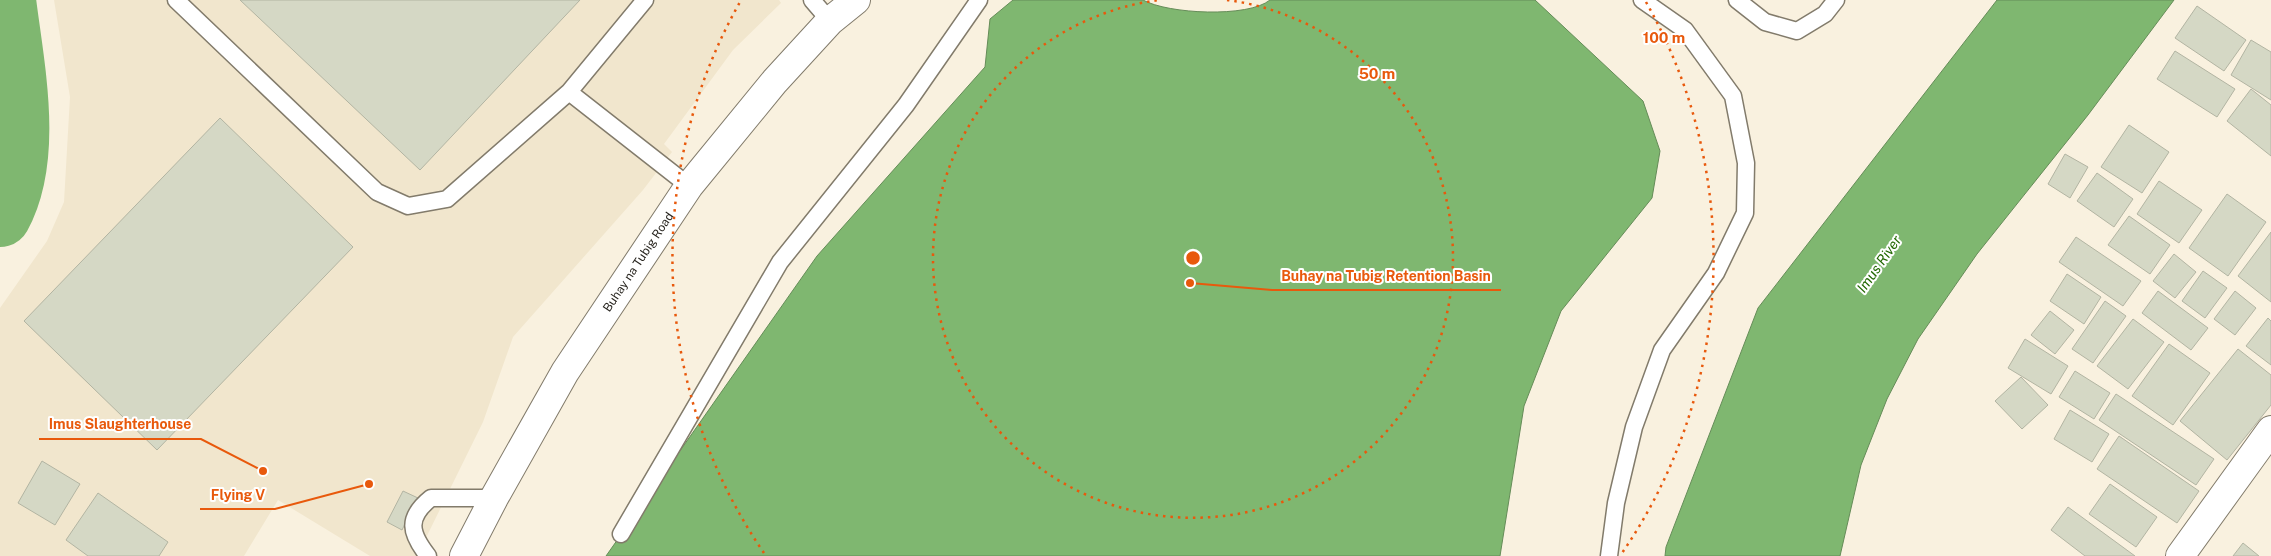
<svg xmlns="http://www.w3.org/2000/svg" width="2271" height="556" font-family="'Public Sans',sans-serif">
<style>
.built{fill:#f1e6cd}
.water{fill:#7fb770;stroke:#658c58}
.lines{fill:none;stroke-linecap:round;stroke-linejoin:round}
.river{stroke:#7fb770;stroke-width:62}
.building{fill:#d5d8c5;stroke:#b2b4a2}
.lane-casing{stroke:#827b6b;stroke-width:19}
.secondary-casing{stroke:#827b6b;stroke-width:30}
.lane{stroke:#fff;stroke-width:16}
.secondary{stroke:#fff;stroke-width:28}
.ring{fill:none;stroke:#e8590c;stroke-width:2.5;stroke-dasharray:2.5 5}
.labels{text-anchor:middle;stroke-width:4;stroke-linejoin:round;paint-order:stroke}
.street-label{font-size:12px;fill:#292620;stroke:#fff}
.water-label{font-size:14px;font-style:italic;fill:#216800;stroke:#fff}
.centre{fill:#e8590c;stroke:#fff;stroke-width:2.5}
.ring-label{font-size:15px;text-anchor:middle;font-weight:bold;fill:#e8590c;stroke:#fff;stroke-width:4;stroke-linejoin:round;paint-order:stroke}
.leader{fill:none;stroke:#e8590c;stroke-width:2}
.callout-dot{fill:#e8590c;stroke:#fff;stroke-width:2}
.callout-label{font-size:14px;text-anchor:middle;font-weight:bold;fill:#e8590c;stroke:#fff;stroke-width:4;stroke-linejoin:round;paint-order:stroke}
</style>
<rect width="100%" height="100%" fill="#f9f1df"/>
<path class="built" d="M54,0H779L781,3L733,50L664,144L672,152L643,190L513,337L483,422L417,556H370L278,500L244,556H0V308L47,241L64,202L70,97Z"/>
<path class="water" d="M1013,0H1143C1168,14 1248,18 1270,0H1535L1643,101L1660,151L1652,198L1561,311L1524,406L1500,556H606L817,256L985,67L990,19Z
M1997,0H2174L2088,115L1977,254L1918,339L1887,399L1861,465L1840,556H1665L1666,547L1758,308Z"/>
<g class="lines">
<path class="river" d="M0,216C33,156 13,66 5,0"/>
</g>
<path class="building" d="M240,0H580L420,170Z
M2197,6L2246,40L2224,71L2175,38Z
M2251,40L2271,52V100L2231,75Z
M2175,51L2235,89L2217,117L2157,79Z
M2251,89L2271,105V156L2227,121Z
M220,118L353,247L157,450L24,321Z
M2129,125L2169,152L2142,193L2101,167Z
M2065,154L2088,167L2070,198L2048,184Z
M2097,173L2133,199L2114,227L2077,201Z
M2159,181L2202,210L2179,243L2137,214Z
M2227,194L2266,222L2228,276L2189,248Z
M2129,216L2170,245L2150,274L2108,245Z
M2271,232V302L2238,276Z
M2076,237L2141,281L2123,306L2059,262Z
M2174,254L2196,272L2175,298L2153,281Z
M2203,271L2227,288L2205,318L2182,301Z
M2067,274L2101,297L2084,324L2050,301Z
M2158,291L2208,328L2191,350L2142,313Z
M2235,291L2256,308L2235,335L2214,319Z
M2105,301L2126,316L2093,363L2072,349Z
M2050,311L2074,330L2055,354L2031,335Z
M2268,318L2271,321V365L2246,346Z
M2133,319L2164,342L2128,389L2097,366Z
M2025,339L2068,366L2051,394L2008,368Z
M2169,344L2210,373L2173,425L2132,396Z
M2238,349L2271,375V405L2227,460L2180,421Z
M2075,371L2110,393L2094,419L2059,397Z
M2021,377L2048,405L2022,429L1995,401Z
M2116,394L2214,459L2196,485L2099,420Z
M2070,410L2109,434L2092,462L2054,439Z
M2119,436L2199,491L2177,523L2097,469Z
M42,461L80,484L55,525L18,503Z
M2110,484L2157,517L2136,547L2089,514Z
M403,491L418,498L402,530L387,522Z
M98,493L168,542L159,556H88L66,540Z
M2068,507L2135,556H2085L2051,530Z
M2243,543L2259,556H2233Z"/>
<g class="lines">
<g class="lane-casing">
<path id="lane" d="M176,0L377,192L408,206L447,199L569,92L689,186
M812,0L830,21
M1737,0L1765,22L1797,31L1825,14L1836,0
M569,92L645,0
M621,534L780,262L906,105L979,0
M428,556C410,533 406,518 431,498H494
M1609,556L1616,503L1634,427L1662,350L1716,273L1745,213L1746,163L1733,96L1685,30L1642,0"/>
</g>
<g class="secondary-casing">
<g id="secondary">
<path id="s1" d="M464,556L494,498L565,372L689,186L775,81L830,21L856,0"/>
<path d="M2180,556L2271,430"/>
</g>
</g>
<use href="#lane" class="lane"/>
<use href="#secondary" class="secondary"/>
</g>
<g class="ring">
<path d="M1227 0A260 260 0 1 1 1159 0"/>
<path d="M764 553A520 520 0 0 1 740 2M1646 2A520 520 0 0 1 1622 553"/>
</g>
<g class="labels">
<g class="street-label">
<text dy="4" stroke="none"><textPath href="#s1" startOffset="342">Buhay na Tubig Road</textPath></text>
</g>
<g class="water-label">
<text transform="translate(1879 264) rotate(-55)" y="5">Imus River</text>
</g>
</g>
<circle cx="1193" cy="258" r="8" class="centre"/>
<g class="ring-label">
<text x="1664" y="43">100 m</text>
<text x="1377" y="79">50 m</text>
</g>
<path class="leader" d="M1190 283L1272 290H1501M263 471L201 439H39M369 484L275 509H200"/>
<g class="callout-dot">
<circle cx="1190" cy="283" r="5"/>
<circle cx="263" cy="471" r="5"/>
<circle cx="369" cy="484" r="5"/>
</g>
<g class="callout-label">
<text x="1386" y="281">Buhay na Tubig Retention Basin</text>
<text x="120" y="429">Imus Slaughterhouse</text>
<text x="238" y="500">Flying V</text>
</g>
</svg>
